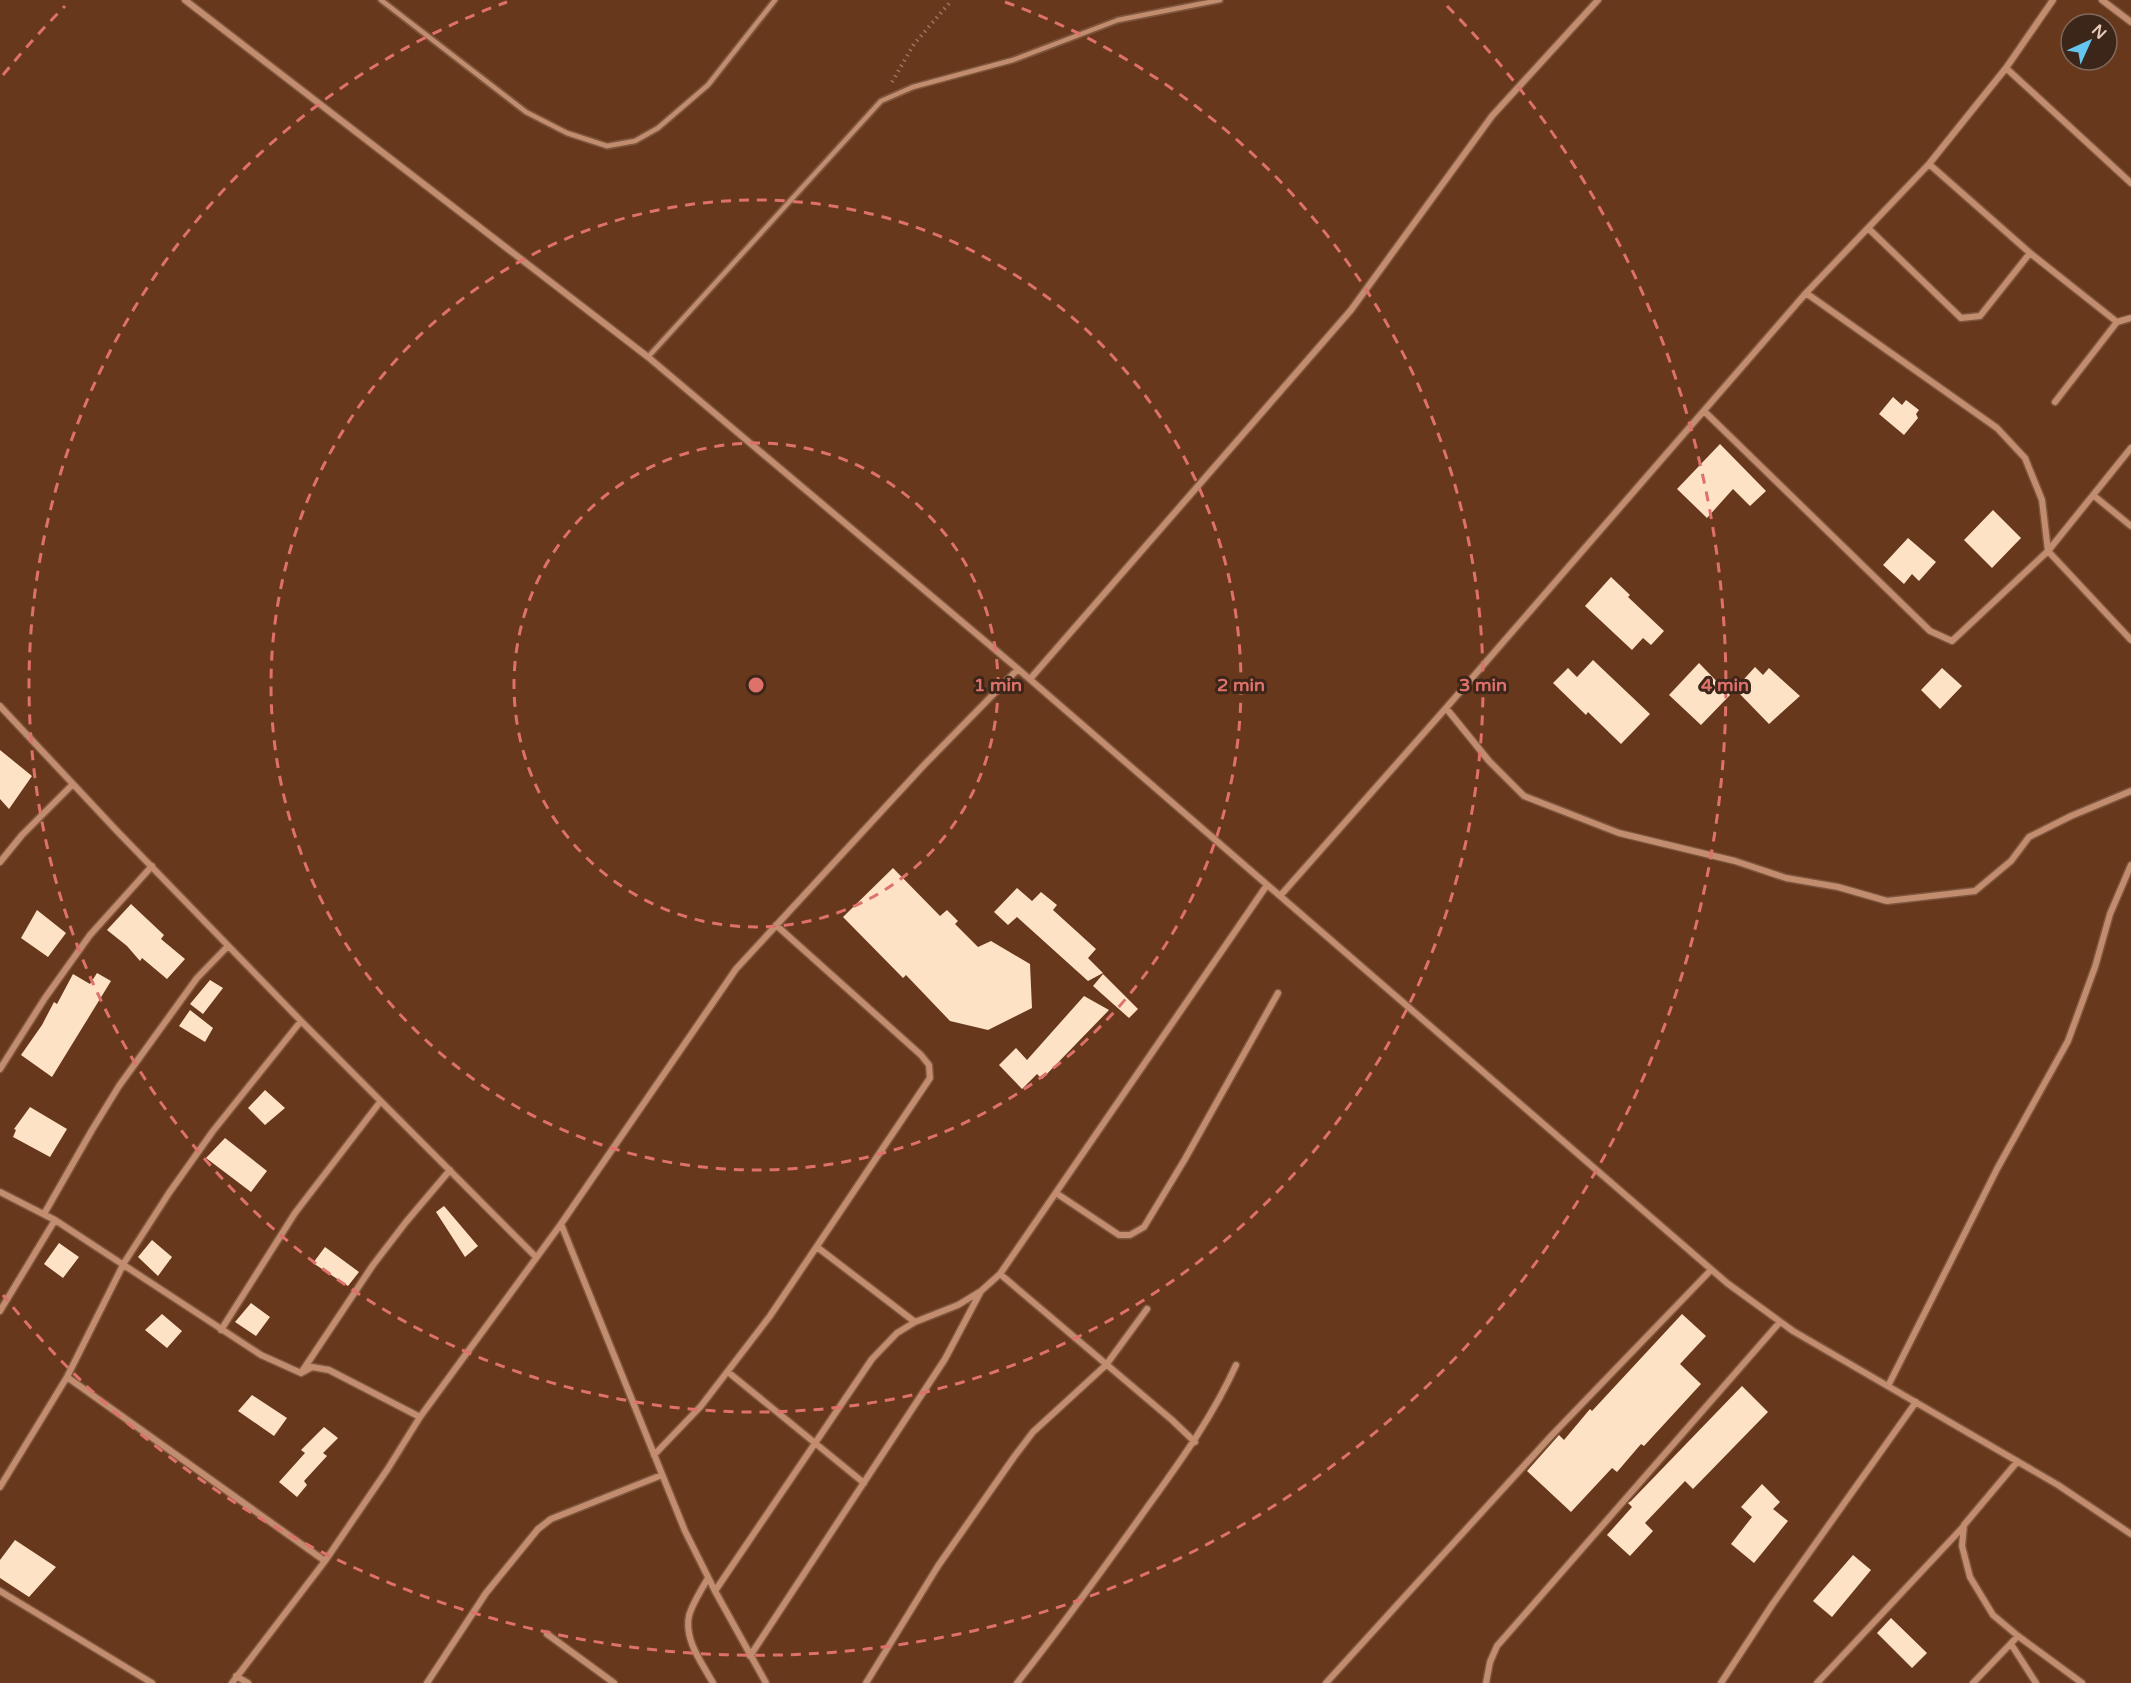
<svg xmlns="http://www.w3.org/2000/svg" width="2131" height="1683" font-family="'Varela Round',sans-serif">
<style>
.building{fill:#fde2c6}
.lines{fill:none;stroke-linecap:round;stroke-linejoin:round}
.service-casing{stroke:#7d553c;stroke-width:8}
.minor-casing{stroke:#7d553c;stroke-width:9}
.path{stroke:#9d755e;stroke-width:4;stroke-dasharray:1.5 4.5;stroke-linecap:butt}
.service{stroke:#c28c6f;stroke-width:4.5}
.minor{stroke:#c28c6f;stroke-width:6}
.ring{fill:none;stroke:#de716a;stroke-width:3;stroke-dasharray:10 8}
.centre{fill:#de716a;stroke:#3c261a;stroke-width:3}
.ring-label{font-size:18px;text-anchor:middle;font-weight:bold;fill:#de716a;stroke:#3c261a;stroke-width:6;stroke-linejoin:round;paint-order:stroke}
</style>
<rect width="100%" height="100%" fill="#67381c"/>
<path class="building" d="M1893,397L1902,405L1906,400L1919,410L1916,414L1918,418L1904,435L1879,414Z
M1720,444L1766,491L1750,506L1733,489L1707,518L1677,489Z
M1993,510L2021,538L1992,568L1964,540Z
M1908,538L1936,562L1919,581L1912,574L1904,584L1883,565Z
M1611,577L1630,595L1628,597L1664,631L1651,645L1643,638L1632,650L1585,606Z
M1593,660L1650,714L1621,744L1588,712L1586,715L1553,683L1568,668L1577,677Z
M1699,663L1730,695L1701,725L1669,695Z
M1755,667L1763,675L1769,668L1800,696L1769,724L1735,689Z
M1942,668L1962,686L1940,709L1921,690Z
M0,750L32,776L9,809L0,799Z
M893,868L940,916L947,910L958,921L955,924L978,947L991,941L1030,964L1032,1008L988,1030L950,1021L906,975L903,978L843,917Z
M1017,888L1032,901L1041,892L1057,905L1053,910L1096,949L1088,958L1103,973L1088,981L1017,917L1008,925L994,912Z
M131,904L164,935L161,939L185,959L167,979L142,958L140,961L127,946L107,930Z
M37,910L66,933L48,957L21,938Z
M97,973L111,981L52,1077L21,1055L42,1025L54,1002L57,1004L73,974L90,984Z
M1103,974L1138,1009L1129,1018L1093,986Z
M210,980L223,988L203,1014L190,1004Z
M1084,996L1109,1010L1042,1079L1037,1074L1022,1089L999,1065L1016,1048L1027,1060Z
M190,1010L213,1028L205,1042L179,1026Z
M265,1090L285,1108L265,1125L248,1108Z
M30,1107L67,1129L50,1157L13,1137L16,1130L14,1129Z
M225,1138L267,1171L251,1192L206,1158Z
M444,1206L478,1246L465,1257L436,1212Z
M152,1240L172,1257L158,1276L138,1257Z
M59,1243L79,1257L63,1278L44,1264Z
M325,1247L359,1272L348,1286L313,1263Z
M251,1303L270,1317L256,1336L235,1322Z
M162,1314L182,1331L167,1348L145,1330Z
M1682,1314L1706,1336L1680,1364L1701,1384L1644,1446L1641,1444L1617,1472L1612,1468L1571,1512L1527,1471L1559,1435L1564,1440L1590,1409L1592,1411Z
M1742,1386L1768,1412L1693,1489L1685,1481L1645,1523L1653,1531L1630,1556L1607,1535L1632,1507L1628,1503L1631,1501Z
M252,1395L287,1418L274,1436L238,1411Z
M324,1427L338,1438L323,1453L327,1456L304,1481L307,1485L297,1497L279,1482L305,1453L301,1450Z
M1762,1484L1780,1502L1773,1509L1788,1521L1754,1563L1731,1544L1752,1517L1741,1507Z
M15,1540L56,1567L29,1597L0,1578V1560Z
M1853,1555L1871,1570L1832,1617L1813,1601Z
M1891,1618L1927,1653L1912,1668L1877,1633Z"/>
<g class="lines">
<g class="service-casing">
<path id="service" d="M381,0L526,112L567,133L607,146L635,141L658,128L708,85L775,0
M648,357L881,101L913,87L1013,60L1118,20L1220,0"/>
</g>
<g class="minor-casing">
<path id="minor" d="M185,0L648,357L1018,669L1727,1283L1793,1331L2058,1485L2131,1534
M2102,0L2131,22
M2006,68L2131,183
M1929,164L2030,253L2117,322L2131,318
M1868,228L1961,318L1980,316L2030,253
M1806,293L1997,428L2025,458L2042,500L2048,551L2131,640
M2055,402L2117,322
M1704,411L1930,631L1952,641L2048,551L2131,448
M2093,495L2131,526
M1030,679L1351,310L1492,116L1598,0
M0,706L117,831L301,1021L536,1257
M1446,708L1489,761L1524,796L1619,833L1735,861L1786,878L1838,887L1887,901L1975,891L2011,861L2029,837L2071,816L2131,791
M0,862L22,835L73,784
M1280,896L1446,708L1806,293L1929,164L2006,68L2053,0
M0,1069L45,998L90,935L152,866
M0,1192L55,1220L261,1355L301,1373
M1056,1193L1119,1235H1130L1144,1227L1185,1159L1278,993
M44,1214L92,1130L119,1086L197,978L228,946
M561,1224L685,1531L715,1591L766,1683
M817,1247L915,1322
M1000,1274L1172,1420L1195,1442
M0,1311L55,1220
M221,1330L295,1213L380,1102
M728,1372L864,1483
M301,1373L373,1265L406,1222L450,1170
M301,1373L312,1367L329,1370L420,1417
M67,1377L325,1561
M1888,1386L1997,1169L2068,1041L2095,967L2110,914L2131,865
M654,1455L701,1406L770,1316L930,1078L929,1065L921,1055L776,925
M2017,1462L1964,1525L1962,1546L1970,1577L1993,1615L2018,1636L2082,1683
M0,1487L67,1377L124,1263L169,1193L213,1131L301,1021
M708,1578C702,1589 692,1604 689,1616C684,1640 702,1663 713,1683
M0,1591L152,1683
M715,1591L872,1359L897,1333L915,1322L958,1305L981,1291L1000,1274L1267,885
M547,1634L614,1683
M2011,1644L2036,1683
M750,1656L945,1359L981,1291
M236,1676L248,1683
M232,1683L325,1561L387,1470L420,1417L561,1224L736,969L925,764L1018,669
M427,1683L486,1593L538,1529L551,1519L662,1475
M866,1683L938,1566L1014,1457L1033,1432L1106,1365L1147,1309
M1017,1683C1062,1626 1104,1568 1146,1509C1179,1463 1212,1418 1236,1365
M1326,1683L1552,1435L1711,1270
M1486,1683L1490,1662L1497,1646L1780,1322
M1721,1683L1772,1605L1916,1402
M1817,1683L1964,1526
M1973,1683L2018,1636"/>
</g>
<path class="path" d="M892,82L914,44L952,0"/>
<use href="#service" class="service"/>
<use href="#minor" class="minor"/>
</g>
<g class="ring">
<circle cx="756" cy="685" r="242"/>
<circle cx="756" cy="685" r="485"/>
<path d="M1005 2A727 727 0 1 1 507 2"/>
<path d="M3 75A969 969 0 0 1 65 6M1447 6A969 969 0 1 1 3 1295"/>
</g>
<circle cx="756" cy="685" r="9" class="centre"/>
<g class="ring-label">
<text x="998" y="691">1 min</text>
<text x="1241" y="691">2 min</text>
<text x="1483" y="691">3 min</text>
<text x="1725" y="691">4 min</text>
</g>
<g transform="translate(2089 42) rotate(45)"><circle r="28" fill="#3c261a" stroke="#81685a" stroke-width="1.5"/>
<path d="M0-4.5L10 22L0 15L-10 22Z" fill="#65c5ee"/>
<text y="-9" font-size="16" font-weight="bold" text-anchor="middle" fill="#e8cbbb">N</text>
</g>
</svg>
